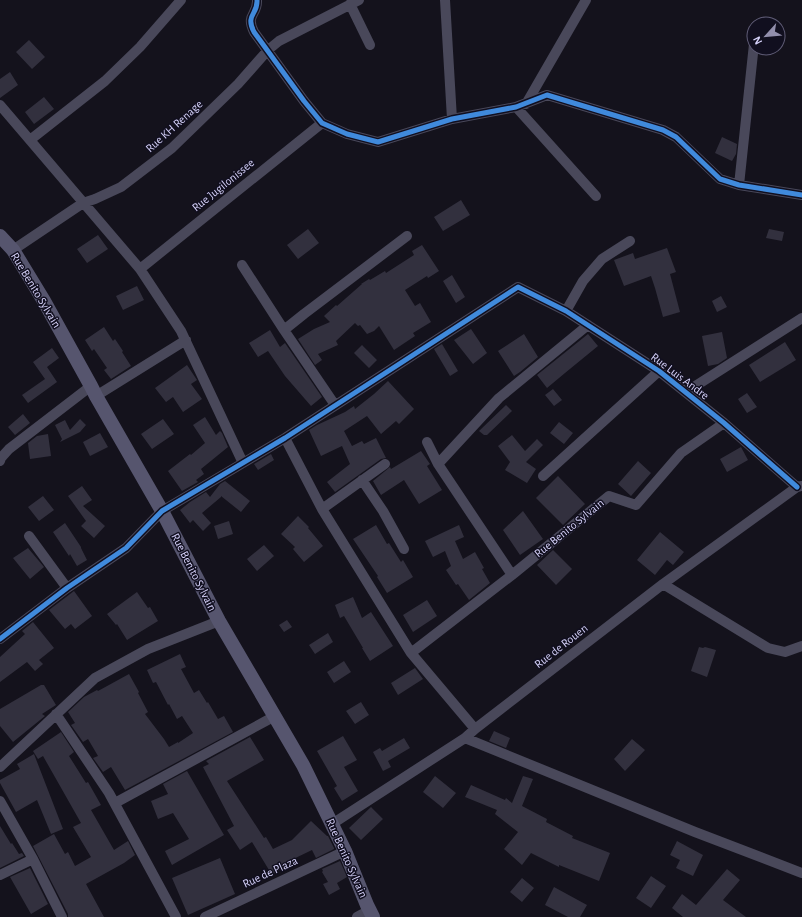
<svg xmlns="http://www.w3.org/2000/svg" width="802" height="917" font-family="'Alegreya Sans',sans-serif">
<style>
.building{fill:#32303e}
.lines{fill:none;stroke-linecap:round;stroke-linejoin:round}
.street{stroke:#49485a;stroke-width:10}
.secondary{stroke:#56556e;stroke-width:14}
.cycleway-casing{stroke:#110f1f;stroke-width:8}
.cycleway{stroke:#408adc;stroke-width:5}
.labels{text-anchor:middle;stroke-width:3;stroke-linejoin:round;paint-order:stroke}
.street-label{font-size:12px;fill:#d6d2fa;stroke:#110f1f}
</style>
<rect width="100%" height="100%" fill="#14121c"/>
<path class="building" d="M29,40L45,57L32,69L16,52Z
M10,72L18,85L0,98V79Z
M44,97L54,109L34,124L25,112Z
M722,137L737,144L736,154L732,161L715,153Z
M461,200L470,215L443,231L434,217Z
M308,229L319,243L298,259L287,245Z
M769,229L784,232L782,241L766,238Z
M98,235L108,249L87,263L77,249Z
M422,245L439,271L428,278L427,276L405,290L415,306L420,303L431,322L413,333L415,336L394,350L379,326L374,331L367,334L360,325L358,326L355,323L336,341L338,345L318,354L322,360L315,365L298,339L314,329L330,322L324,316L336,305L337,306L362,284H361L369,279L370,280L385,271L386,273L414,255L412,251Z
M667,248L676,272L670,274L680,312L663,317L655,288L651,276L624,286L614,260L633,253L635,259Z
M452,275L465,297L456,303L443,281Z
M137,286L144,300L123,310L116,296Z
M721,296L727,307L717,312L712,301Z
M104,327L113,341L115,339L123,351L122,352L131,366L111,379L104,370L107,368L94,349L92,351L85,340Z
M471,329L487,353L473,364L454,340Z
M270,330L280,347L285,343L322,397L311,406L285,376L268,351L258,357L249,343Z
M722,332L727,358L718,364L708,366L702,336Z
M524,334L538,357L520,372L514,376L498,351Z
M588,334L598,346L565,373L547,388L537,375Z
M785,342L796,360L760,382L749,365Z
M442,344L458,371L450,376L434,349Z
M362,345L377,360L369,368L354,353Z
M52,348L59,358L47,367L57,382L28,403L22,395L45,379L33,362Z
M187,365L197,380L191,384L202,399L183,412L173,397L166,402L155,388Z
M388,381L414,409L399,424L396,421L381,434L367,416L344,431L352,446L362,441L364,444L376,438L386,458L381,459L335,492L327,482L350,464L342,446L321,456L309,430L317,425L345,412L354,406L355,409L374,394Z
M553,389L562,400L554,406L545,395Z
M747,393L757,407L747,413L738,399Z
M506,405L512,411L487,435H484L479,431Z
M23,414L30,423L15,435L8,427Z
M205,417L216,435L220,431L222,433L228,447L201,469L204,474L196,480L198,482L182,491L168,471L190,454L191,455L205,443L193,425Z
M80,419L86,425L80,432L60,442L62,439L55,425L65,420L70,430Z
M163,419L174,434L152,449L141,434Z
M559,422L573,433L564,444L550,433Z
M100,433L108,447L90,456L83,442Z
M48,434L51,456L30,459L28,443L37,436Z
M512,435L525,451L537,439L543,445L526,462L536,469L527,483L505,470L510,462L498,446Z
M741,447L748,460L727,472L720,459Z
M421,451L430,464L427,466L442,490L419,504L404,480L381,495L373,481L390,467L391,469Z
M271,454L274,460L258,470L254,464Z
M638,461L651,473L631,496L618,484Z
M558,476L585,504L563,525L536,498Z
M225,481L250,501L241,512L221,496V497L202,513L211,523L203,531L193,520L190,523L180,510L190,502L206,492L210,497L220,484Z
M82,486L92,500L83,506L105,526L94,538L81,526L86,521L68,496Z
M43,496L54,510L39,521L28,507Z
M523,511L543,539L520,555L503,530Z
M298,516L309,527L308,528L323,546L304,562L293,549L295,547L281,534Z
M229,521L233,534L218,539L214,526Z
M65,523L81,547V548L87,560L77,566L70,554L69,556L53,532Z
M376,525L387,544L389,543L401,562L403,560L413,577L387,593L377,577L378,576L353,539Z
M459,525L464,537L455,541L463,559L475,552L484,568L482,569L490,583L469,600L458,584L456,585L446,570L451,566L445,551L433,557L425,541Z
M660,532L684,552L673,565L667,560L655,575L637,560Z
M264,545L274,556L257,571L247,559Z
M28,548L44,567L30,579L13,558Z
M553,550L572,569L556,585L537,565Z
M74,591L92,616L75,629L71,624L65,629L49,610Z
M137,592L148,608L150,607L158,621L127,640L117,624L116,625L107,614Z
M353,597L362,618L371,612L393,646L370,661L362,648H363L344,616L340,618L335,605Z
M427,600L437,616L413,632L403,615Z
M287,620L292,627L284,632L279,625Z
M33,622L54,648L39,660L43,664L35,671L27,662L0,682V657L25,634L22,631Z
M328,633L333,642L315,654L309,645Z
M699,647L703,648L705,647L716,650L707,677L691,671Z
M180,654L186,667L181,669L194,693L199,690L207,703L208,702L218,719L224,716L233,732L125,790L111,767L103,772L93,758L98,756L88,739L83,742L71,725L75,723L68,712L84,697L97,690L98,691L129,674L139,692L138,693L148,712L145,714L164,739L169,747L178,742V743L193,733L182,716L177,719L169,704L168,705L156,682L153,683L147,670Z
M344,661L351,672L334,683L327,672Z
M415,668L423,679L398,695L391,683Z
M41,685H44L56,705L42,714L45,716L13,742L0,726V709Z
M361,702L369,715L355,724L346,711Z
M494,731L510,738L506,748L489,741Z
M61,732L74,752L69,756L86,783L88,782L101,805L91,810L114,850L128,841L135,855L124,863L86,884L104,917H68V914L33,846L54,834L65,854L68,852L75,866L91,857L73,827L81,823L43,756L38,759L33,751Z
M343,736L357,760L344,767L358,791L342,801L334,788L337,786L317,751Z
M250,737L264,760L227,781L264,838L266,837L273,849L292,840L311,821L327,836H328L334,848V849L316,858L312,850L283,864L284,867L272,875L252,842L240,850L227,830L234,826L203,767L209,764L206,761Z
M404,738L410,748L388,761L391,767L383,771L373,752L380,748L382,751Z
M632,739L645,750L625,771L614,759Z
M34,754L63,829L51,834L37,800L16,812L0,783V780L20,769L17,764Z
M187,771L224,835L172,865L165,851L189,839L173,813L158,819L151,801L168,794L163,784Z
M435,776L456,793L443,808L423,792Z
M523,776L533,779L522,806L547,819L546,822L573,836L572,838L610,853L599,881L559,865V867L531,853L522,865L504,849L518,832L495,814L497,810L465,797L471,785L505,800L506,798L512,803Z
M371,807L383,819L361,840L349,828Z
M0,826L11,844L12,843L19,854L22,853L24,856L0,868Z
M677,841L703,855L693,876L676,868L680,860L670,855Z
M220,858L235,894L188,915L172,878Z
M340,861L347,877L337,883L340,889L329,895L323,884L328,882L322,872L323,871L322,869Z
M30,868L48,904L31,914L10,877Z
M727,869L740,880L723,900L746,917H683L672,908L682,894L696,905Z
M651,876L666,886L651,908L636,898Z
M522,878L534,888L522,902L510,892Z
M554,887L587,905L580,917H568L545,905Z"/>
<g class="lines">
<path class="street" d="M257,0C258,15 245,14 254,32L304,101L322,123L347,134L378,142L452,119L516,107L547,95L663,130L676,137L720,179L739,185L802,195
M445,0L452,119
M350,4L370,45
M526,104L586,0
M0,105L140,269L181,331L243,463
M516,107L596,196
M30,140L105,81L140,47L181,0
M739,185L754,44
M13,250L83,203L95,199L121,187L172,148L238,84L268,50L279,41L359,0
M242,265L284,330L335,405
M140,269L322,123
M566,311L583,281L602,259L630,241
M284,330L304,314L407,236
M686,392L802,318
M96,396L186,340
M285,438L322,509L411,653L475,729
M427,442L438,464L512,575
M0,461L1,458L9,449L91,386
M438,464L499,398L588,325
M543,476L659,371
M362,480L383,511L404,549
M322,509L385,464
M29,536L67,588
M663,584L768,648L785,652L802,646
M0,639L67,588L126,548L162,511L285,438L518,287L566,311L659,371L724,423L797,487
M411,653L512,575L609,496L636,505L681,453L724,423
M56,714L109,793L176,917
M465,738L695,832L802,873
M0,767L95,678L148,649L219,621
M0,801L33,859L62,917
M115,803L275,716
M332,824L465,738L475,729L663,584L797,487L802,486
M0,875L33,859
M205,917L345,851
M357,917L370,910"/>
<path class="secondary" d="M0,236L13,250L44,301L91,386L96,396L162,511L219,621L303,765L345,851L367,905L373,917"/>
<g class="cycleway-casing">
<path id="cycleway" d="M257,0C258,15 245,14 254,32L304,101L322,123L347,134L378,142L452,119L516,107L547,95L663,130L676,137L720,179L739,185L802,195
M0,639L67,588L126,548L162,511L285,438L518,287L566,311L659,371L724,423L797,487"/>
</g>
<use href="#cycleway" class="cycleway"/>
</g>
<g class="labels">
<g class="street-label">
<text transform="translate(174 126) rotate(-42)" y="4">Rue KH Renage</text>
<text transform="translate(223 185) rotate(-39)" y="4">Rue Jugilonissee</text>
<text transform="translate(36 290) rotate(59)" y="4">Rue Benito Sylvain</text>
<text transform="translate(680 376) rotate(37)" y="4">Rue Luis Andre</text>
<text transform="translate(569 528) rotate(-39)" y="4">Rue Benito Sylvain</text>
<text transform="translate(194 572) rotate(63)" y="4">Rue Benito Sylvain</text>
<text transform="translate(561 646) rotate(-38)" y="4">Rue de Rouen</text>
<text transform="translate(347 858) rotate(66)" y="4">Rue Benito Sylvain</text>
<text transform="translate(270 872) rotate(-25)" y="4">Rue de Plaza</text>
</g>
</g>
<g transform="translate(766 36) rotate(243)"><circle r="19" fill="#110f1f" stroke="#605d77"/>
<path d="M0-3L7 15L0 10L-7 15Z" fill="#928fac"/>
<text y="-6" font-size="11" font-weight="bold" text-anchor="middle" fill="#d6d2fa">N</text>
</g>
</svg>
